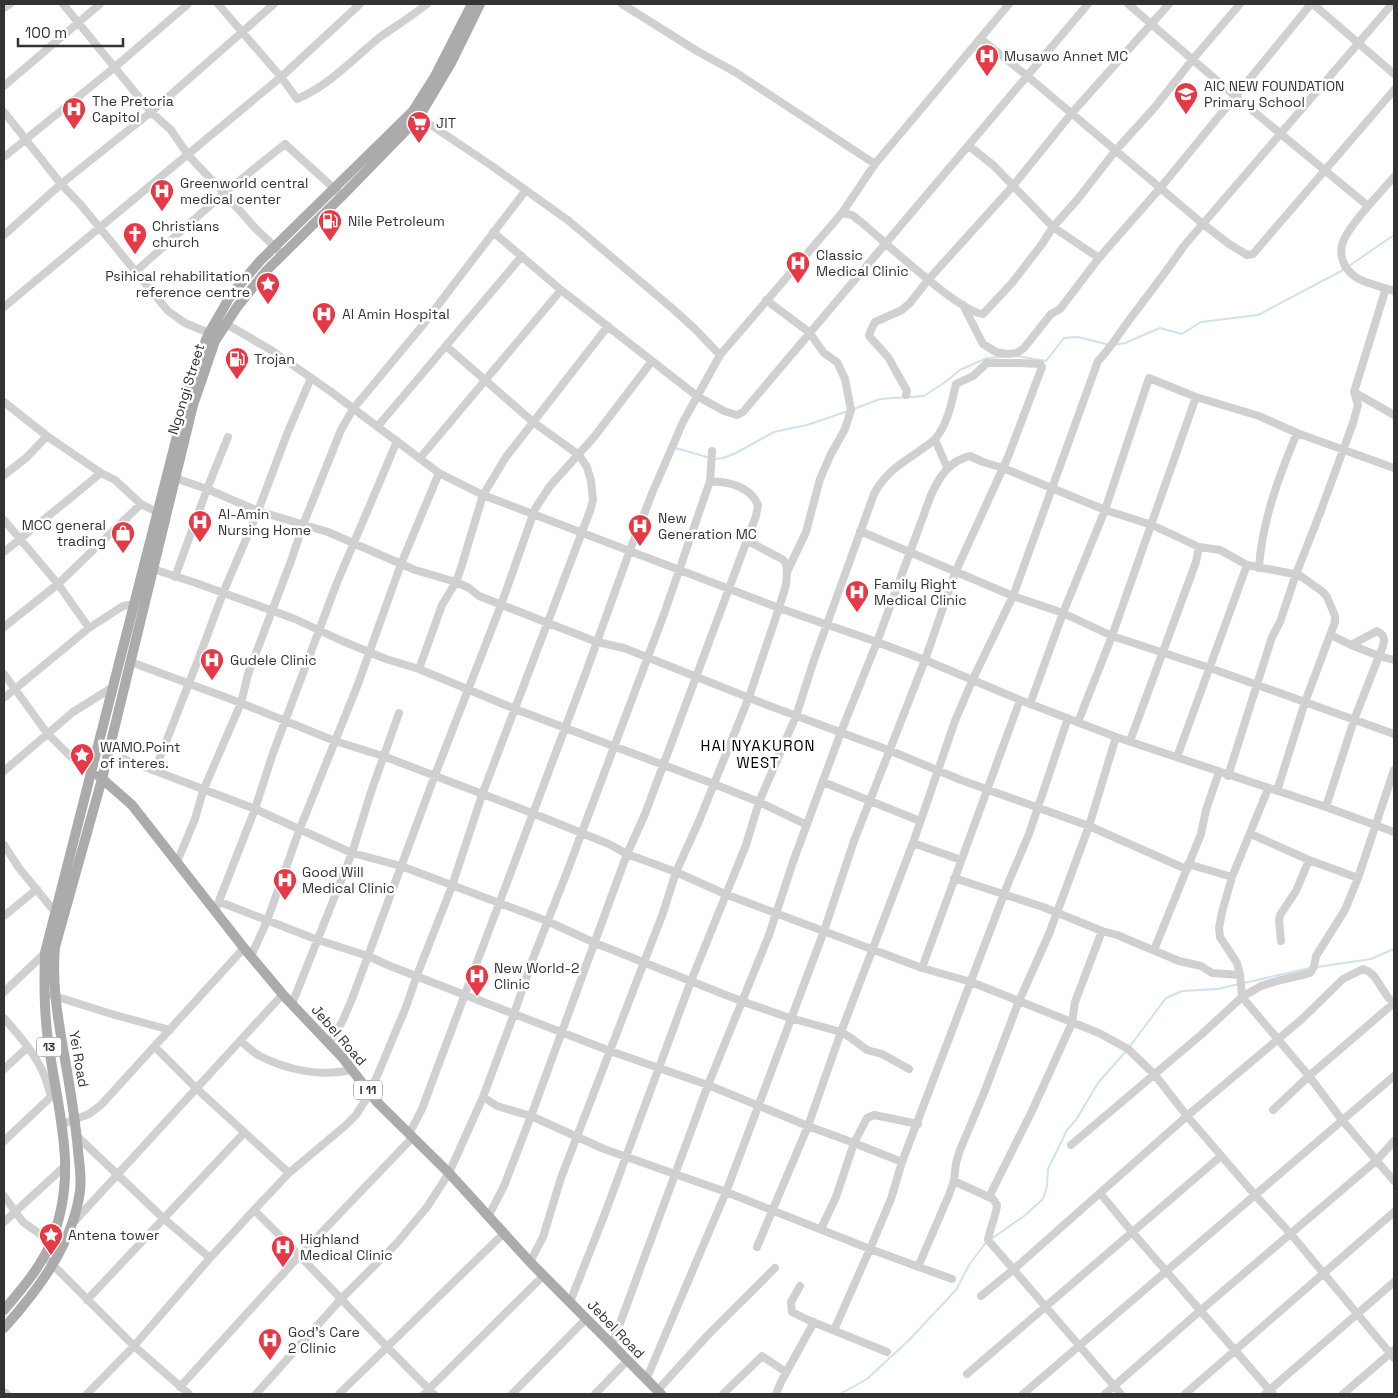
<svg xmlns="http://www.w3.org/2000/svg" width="1398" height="1398" font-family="'Space Grotesk',sans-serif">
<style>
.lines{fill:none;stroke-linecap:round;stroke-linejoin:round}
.stream{stroke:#cfe2ee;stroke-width:2}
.minor{stroke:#d0d0d0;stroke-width:8}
.major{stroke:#ababab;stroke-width:10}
.labels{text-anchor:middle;stroke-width:5;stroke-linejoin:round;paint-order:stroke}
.shield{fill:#fff;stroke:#707070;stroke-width:1}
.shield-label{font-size:12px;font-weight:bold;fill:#333}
.poi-label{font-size:14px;fill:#333;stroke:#fff;text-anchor:start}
.street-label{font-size:14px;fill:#333;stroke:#fff}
.neighbourhood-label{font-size:15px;letter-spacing:1px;fill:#000;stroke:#fff}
</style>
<rect width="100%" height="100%" fill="#fff"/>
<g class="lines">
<path class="stream" d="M1349,266L1394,235
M1114,345L1125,343L1160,328L1182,334L1201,322L1258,315L1345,269
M1017,356L1046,361L1064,338L1078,337L1110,345
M854,409L880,399L924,396L944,383L960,370L987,358L1004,357
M676,448L710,458
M715,459L723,458L734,454L774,432L807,425L848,411
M1317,967L1371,959L1394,949
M1244,983L1310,968
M1130,1046L1166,998L1182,991L1218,989L1239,984
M991,1239L1024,1216L1043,1199L1047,1186L1048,1169L1067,1130L1076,1120L1098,1083L1127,1050
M840,1394L867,1379L909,1340L956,1290L969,1265L987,1241"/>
<path class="minor" d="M63,4L151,112L171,130L188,155L224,193L256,229L278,250
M218,4L281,77L297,99C330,85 353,59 380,37C396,26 412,16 427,4
M622,4L697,51L735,72L875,164
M1128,4L1235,96L1368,206
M1313,4L1394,74
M4,8L10,4
M981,39L1026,75L1203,224L1229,244L1247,255L1253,254L1394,90
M4,86L100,4
M4,112L61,184L81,205L168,311L185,323L209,333
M416,115L492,166L569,221L673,309L695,329L720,355
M4,157L115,67L188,4
M1394,177C1381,192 1346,228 1342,245C1339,259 1346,271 1357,278C1368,284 1383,287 1394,291
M842,213L852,215L861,222C883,240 959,312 983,314L1012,283L1042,244L1053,227L993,165L969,146
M493,232L561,290L697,396L724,411L737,415L743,412L1088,4
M4,235L61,184L151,112L274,4
M1099,258L1053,227L1077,200L1116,150L1155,107L1193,59L1240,4
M135,272L224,193L285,144L338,192
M766,300L809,332L824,353L837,362L845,379L851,410L845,429L831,454L820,479L806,532L787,572
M963,305L983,344L996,352L1007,354L1017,353L1024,348L1051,314L1060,309L1099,258L1161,187L1311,4
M4,307L281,77L360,4
M223,322L271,350L330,391L439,473L483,495L779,608L877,642L925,660L1020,700L1116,737L1326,807L1394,832
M1354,392L1394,415
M906,395L907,391L888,357L869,336L871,330L875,322L902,310L910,303L928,280L1012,187L1071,114L1169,4
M4,402L47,436L101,473L115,480L141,504L157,512
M378,426L522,256
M935,440L947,467
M420,458L561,290
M4,475L26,458L47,436
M175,478L207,489L258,511L328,532L415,570L456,582L469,588L479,596L548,623L597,642L624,648L767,705L891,751L961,780L1089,826L1186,869
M4,520L58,584L89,628
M860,531L1013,596L1063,613L1112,636L1210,668L1394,734
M4,552L101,473
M1259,568C1262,521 1279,476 1297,433
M153,569L196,583L295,619L340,640L386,659L419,669L515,709L714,784L759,802L807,825
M175,577L207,489L228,437
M4,627L58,584L141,504
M1331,635L1351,645L1377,631C1389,637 1383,646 1379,656L1394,660
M131,662L241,703L335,741L383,756L532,813L609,844L627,854L676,872L725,894L922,968L971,982L1019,1001L984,1093L960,1150L956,1163L954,1181L949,1195L918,1267
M419,669L442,605L456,582L461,568L483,495L506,457L608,326
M4,674L47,733L71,757L92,771
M4,698L89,628L123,606L134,604
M1030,704L1063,613L1105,510L1149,378L1196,397L1259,416L1297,433L1394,468
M1078,722L1112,636L1196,397
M1116,737L1089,826L1049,934L1019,1001L1099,1033L1128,1049L1155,1075L1187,1116L1255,1195L1290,1233L1394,1358
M1130,741L1196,562L1199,547
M1177,757L1247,565
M124,759L255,809L352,853L401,866L547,921L595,943L741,1001L790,1018L841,1032L851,1038L867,1050L882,1054L909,1069
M155,770L200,655L223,593L258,511L287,434L311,378
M4,771L73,712L113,687
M1228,776L1272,637L1280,622L1296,574L1320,513L1353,423L1358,405L1354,392L1386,288
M823,782L920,821
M1268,789L1232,877L1222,912L1219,928L1220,937L1237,963L1240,975L1242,997L1309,1076L1342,1120L1394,1181
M1326,807L1354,720L1379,656L1351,645
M1251,834L1309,860L1358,878
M913,843L961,860
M4,845L19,868L55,912
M177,862L195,819L203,791L241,703L248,674L291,561L303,525L341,430L353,409L422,326L526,190
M1188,864L1232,877
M954,878L1043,907L1102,931L1117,935L1179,961L1201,966L1212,973L1240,975
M220,902L318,940L368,956L390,966L610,1051L708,1085L808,1126L854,1143L836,1197L821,1229
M217,906L255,809L272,756L336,585L397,441
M4,916L37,889
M1281,941L1279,920L1280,915L1296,891L1309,860
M1154,950L1201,834L1206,810L1219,772
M251,956L267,921L299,831L358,684L401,564L439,473
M922,968L1020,700
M4,992L45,953
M51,995L115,1015L170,1030
M292,1004L352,853L371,792L399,713
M4,1018C18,1034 32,1050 42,1070C46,1078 48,1087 51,1096
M241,1041C247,1046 253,1053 260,1056C287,1070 321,1077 351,1070
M329,1044L342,1022L352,999L435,775L501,605L535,509L550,486L594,437L652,361
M155,1047L197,1089L289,1173
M4,1069L28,1047
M483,1097L497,1106L531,1116L604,1149L726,1192L870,1249L891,1199L902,1162L1009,881L1029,834L1068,718
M1273,1110L1309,1076L1394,1003
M63,1124L89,1114L101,1105L244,948
M409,1134L422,1109L435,1074L585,675L630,550L653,491L683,422L720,355L842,213L875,164L1009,4
M77,1136L163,1218L210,1258
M4,1141L55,1093
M1071,1145L1202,1034L1242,997L1261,986L1277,981L1310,973L1314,967L1316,956L1345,910L1358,878L1394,770
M902,1162L854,1143L867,1118L874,1115L918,1124
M954,1181L993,1199L997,1205C996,1216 990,1228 988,1240L1121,1394
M1100,1193L1132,1232L1273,1394
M4,1196L23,1222L51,1242
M989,1197L1032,1111L1072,1023L1075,1002L1102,931
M254,1210C316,1270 372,1334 434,1394
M488,1217L504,1186L531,1116L627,854L645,814L756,516L758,505C750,486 729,482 710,481
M4,1222L65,1166
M73,1223L283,994
M757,1247L808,1126L841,1032L913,843L955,721L972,681L1013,596L1098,361C1112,347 1121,330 1133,315C1150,292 1168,270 1183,247L1392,4
M49,1261L134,1346L189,1394
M530,1262L543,1237L561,1178L663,913L676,872L699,821L749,697L779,608L786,585L787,572L786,563L782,559L748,541
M800,1286L791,1302L792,1312L808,1320L887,1352
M981,1296L1014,1269L1187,1116L1302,1019L1343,979L1363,969C1374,972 1377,981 1383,990C1386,995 1390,1000 1394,1004
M87,1300L244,1133
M570,1302L604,1216L691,981L746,845L759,802L796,716L814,660L874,494C884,474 900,464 918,452C924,447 932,443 936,438C948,423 952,401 956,384L973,376L987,363H1020L1040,364L1042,367L1008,457L955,573L925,660L854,841L824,931L726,1192L646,1380
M834,1330L870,1249L952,1279
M612,1345L708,1085L769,935L793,862L841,732L877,642L931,495C940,476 949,461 970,456L983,462L1003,468L1105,510L1152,525L1199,547L1220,550L1247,565L1299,575L1323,592L1327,597L1335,616V622L1305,702L1277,791
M967,1374L1221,1156
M180,1387L300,1255L413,1137
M657,1391L706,1337L775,1268
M4,1392L7,1394
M87,1394L134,1346L210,1258L254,1210L289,1173L346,1125L356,1115L370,1093L406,1007L417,975L452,886L482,795L590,511L593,500L591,481L587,467L579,455L533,422L446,346
M256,1394L341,1299L397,1243L427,1207L449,1173L483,1097L514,1014L532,961L567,872L664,614L710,481L712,451
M339,1394L504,1233
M424,1394L544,1275
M512,1394L586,1319
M595,1394L627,1361
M723,1394L762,1356L786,1372
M776,1394L781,1382L814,1322
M1023,1394L1394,1076
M1105,1394L1201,1310L1377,1160L1394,1141
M1185,1394L1394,1212
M1265,1394L1394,1282
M1343,1394L1394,1350"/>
<path class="major" d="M99,776L132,805L244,948L285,997L342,1057L377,1102L449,1173L530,1262L661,1394
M4,1310C21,1290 41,1267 51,1242C80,1171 57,1111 48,1040C44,1011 44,982 45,953L187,397L196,364L209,333L231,295L260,261L413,111L434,78L472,4
M4,1328C38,1290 73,1244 80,1191C82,1178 79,1163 78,1150C75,1115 69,1082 63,1048C57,1013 52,983 55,947L102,779L193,405L215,341L237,307L267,270L343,195L419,117L451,63L480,4"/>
</g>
<defs>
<g id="hospital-pin" transform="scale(1.25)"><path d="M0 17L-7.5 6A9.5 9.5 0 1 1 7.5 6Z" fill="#e63946" stroke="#fff"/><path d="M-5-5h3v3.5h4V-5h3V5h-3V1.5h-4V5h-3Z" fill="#fff"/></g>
<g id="school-pin" transform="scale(1.25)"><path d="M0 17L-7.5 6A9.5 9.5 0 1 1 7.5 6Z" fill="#e63946" stroke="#fff"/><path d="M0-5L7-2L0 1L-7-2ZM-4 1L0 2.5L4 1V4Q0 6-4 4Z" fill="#fff"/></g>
<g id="supermarket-pin" transform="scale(1.25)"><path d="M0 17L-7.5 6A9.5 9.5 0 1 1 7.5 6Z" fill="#e63946" stroke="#fff"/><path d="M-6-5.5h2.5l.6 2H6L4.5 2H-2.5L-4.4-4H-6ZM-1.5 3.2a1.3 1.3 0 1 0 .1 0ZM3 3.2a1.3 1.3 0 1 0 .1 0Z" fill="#fff"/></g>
<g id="fuel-pin" transform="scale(1.25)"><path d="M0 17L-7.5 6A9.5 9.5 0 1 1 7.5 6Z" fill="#e63946" stroke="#fff"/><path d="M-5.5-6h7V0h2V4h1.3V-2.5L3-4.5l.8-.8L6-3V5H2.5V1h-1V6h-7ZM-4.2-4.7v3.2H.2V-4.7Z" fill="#fff"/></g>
<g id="church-pin" transform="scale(1.25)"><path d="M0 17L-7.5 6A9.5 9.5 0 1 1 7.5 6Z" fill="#e63946" stroke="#fff"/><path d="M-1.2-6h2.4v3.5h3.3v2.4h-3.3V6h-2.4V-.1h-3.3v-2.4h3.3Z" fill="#fff"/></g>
<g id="sight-pin" transform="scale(1.25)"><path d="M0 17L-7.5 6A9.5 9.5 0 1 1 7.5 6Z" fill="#e63946" stroke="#fff"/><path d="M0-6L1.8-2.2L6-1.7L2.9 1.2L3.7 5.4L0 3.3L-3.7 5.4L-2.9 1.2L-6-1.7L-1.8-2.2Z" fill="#fff"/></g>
<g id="shop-pin" transform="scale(1.25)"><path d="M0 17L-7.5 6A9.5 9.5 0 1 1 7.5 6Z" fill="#e63946" stroke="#fff"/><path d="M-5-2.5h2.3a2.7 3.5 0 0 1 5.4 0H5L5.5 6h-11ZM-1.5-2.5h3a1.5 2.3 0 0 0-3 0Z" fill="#fff"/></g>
</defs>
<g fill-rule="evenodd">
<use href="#hospital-pin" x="987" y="56"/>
<use href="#school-pin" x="1186" y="94"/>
<use href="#hospital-pin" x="74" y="109"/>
<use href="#supermarket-pin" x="419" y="123"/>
<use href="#hospital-pin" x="162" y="191"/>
<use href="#fuel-pin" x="330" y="221"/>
<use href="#church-pin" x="135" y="234"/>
<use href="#hospital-pin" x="798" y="263"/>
<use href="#sight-pin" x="268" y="284"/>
<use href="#hospital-pin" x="324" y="314"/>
<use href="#fuel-pin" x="237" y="359"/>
<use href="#hospital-pin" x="200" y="522"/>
<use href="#hospital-pin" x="640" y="526"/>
<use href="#shop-pin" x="123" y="533"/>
<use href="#hospital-pin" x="857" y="592"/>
<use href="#hospital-pin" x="212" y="660"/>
<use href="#sight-pin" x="82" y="755"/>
<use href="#hospital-pin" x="285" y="880"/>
<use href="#hospital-pin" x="477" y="976"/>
<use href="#sight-pin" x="51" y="1235"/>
<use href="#hospital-pin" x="283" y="1247"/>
<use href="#hospital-pin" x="270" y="1340"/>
</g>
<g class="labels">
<g class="shield">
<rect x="36.5" y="1037.5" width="25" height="19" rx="4"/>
<rect x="354" y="1080.5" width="28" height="19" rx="4"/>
</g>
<g class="shield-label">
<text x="49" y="1051">13</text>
<text x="368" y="1094">I 11</text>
</g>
<g class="poi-label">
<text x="1004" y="61">Musawo Annet MC</text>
<text x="1204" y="91">AIC NEW FOUNDATION<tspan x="1204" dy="16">Primary School</tspan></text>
<text x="92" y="106">The Pretoria<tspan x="92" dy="16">Capitol</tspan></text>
<text x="436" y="128">JIT</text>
<text x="180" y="188">Greenworld central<tspan x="180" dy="16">medical center</tspan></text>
<text x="348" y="226">Nile Petroleum</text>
<text x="152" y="231">Christians<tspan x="152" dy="16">church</tspan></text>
<text x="816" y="260">Classic<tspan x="816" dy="16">Medical Clinic</tspan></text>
<text x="250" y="281" text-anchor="end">Psihical rehabilitation<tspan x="250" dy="16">reference centre</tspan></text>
<text x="342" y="319">Al Amin Hospital</text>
<text x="254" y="364">Trojan</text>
<text x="218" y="519">Al-Amin<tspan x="218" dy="16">Nursing Home</tspan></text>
<text x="658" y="523">New<tspan x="658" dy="16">Generation MC</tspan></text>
<text x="106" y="530" text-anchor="end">MCC general<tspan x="106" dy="16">trading</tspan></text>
<text x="874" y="589">Family Right<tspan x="874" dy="16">Medical Clinic</tspan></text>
<text x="230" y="665">Gudele Clinic</text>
<text x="100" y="752">WAMO.Point<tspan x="100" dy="16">of interes.</tspan></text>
<text x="302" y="877">Good Will<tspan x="302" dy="16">Medical Clinic</tspan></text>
<text x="494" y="973">New World-2<tspan x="494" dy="16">Clinic</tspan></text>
<text x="68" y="1240">Antena tower</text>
<text x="300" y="1244">Highland<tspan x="300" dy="16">Medical Clinic</tspan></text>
<text x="288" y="1337">God's Care<tspan x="288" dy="16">2 Clinic</tspan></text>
</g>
<g class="street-label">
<text transform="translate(186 389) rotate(-73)" y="5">Ngongi Street</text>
<text transform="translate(339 1035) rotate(49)" y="5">Jebel Road</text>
<text transform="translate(79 1059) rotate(80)" y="5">Yei Road</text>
<text transform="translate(616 1329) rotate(46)" y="5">Jebel Road</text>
</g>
<g class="neighbourhood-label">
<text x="758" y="751">HAI NYAKURON<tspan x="758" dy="17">WEST</tspan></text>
</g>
</g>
<rect width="1398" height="1398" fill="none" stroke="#333333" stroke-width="10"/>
<path d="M18 38v8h105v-8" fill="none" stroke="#333333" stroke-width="2.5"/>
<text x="25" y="38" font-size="15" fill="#333333" stroke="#ffffff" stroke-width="4" paint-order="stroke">100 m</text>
</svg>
